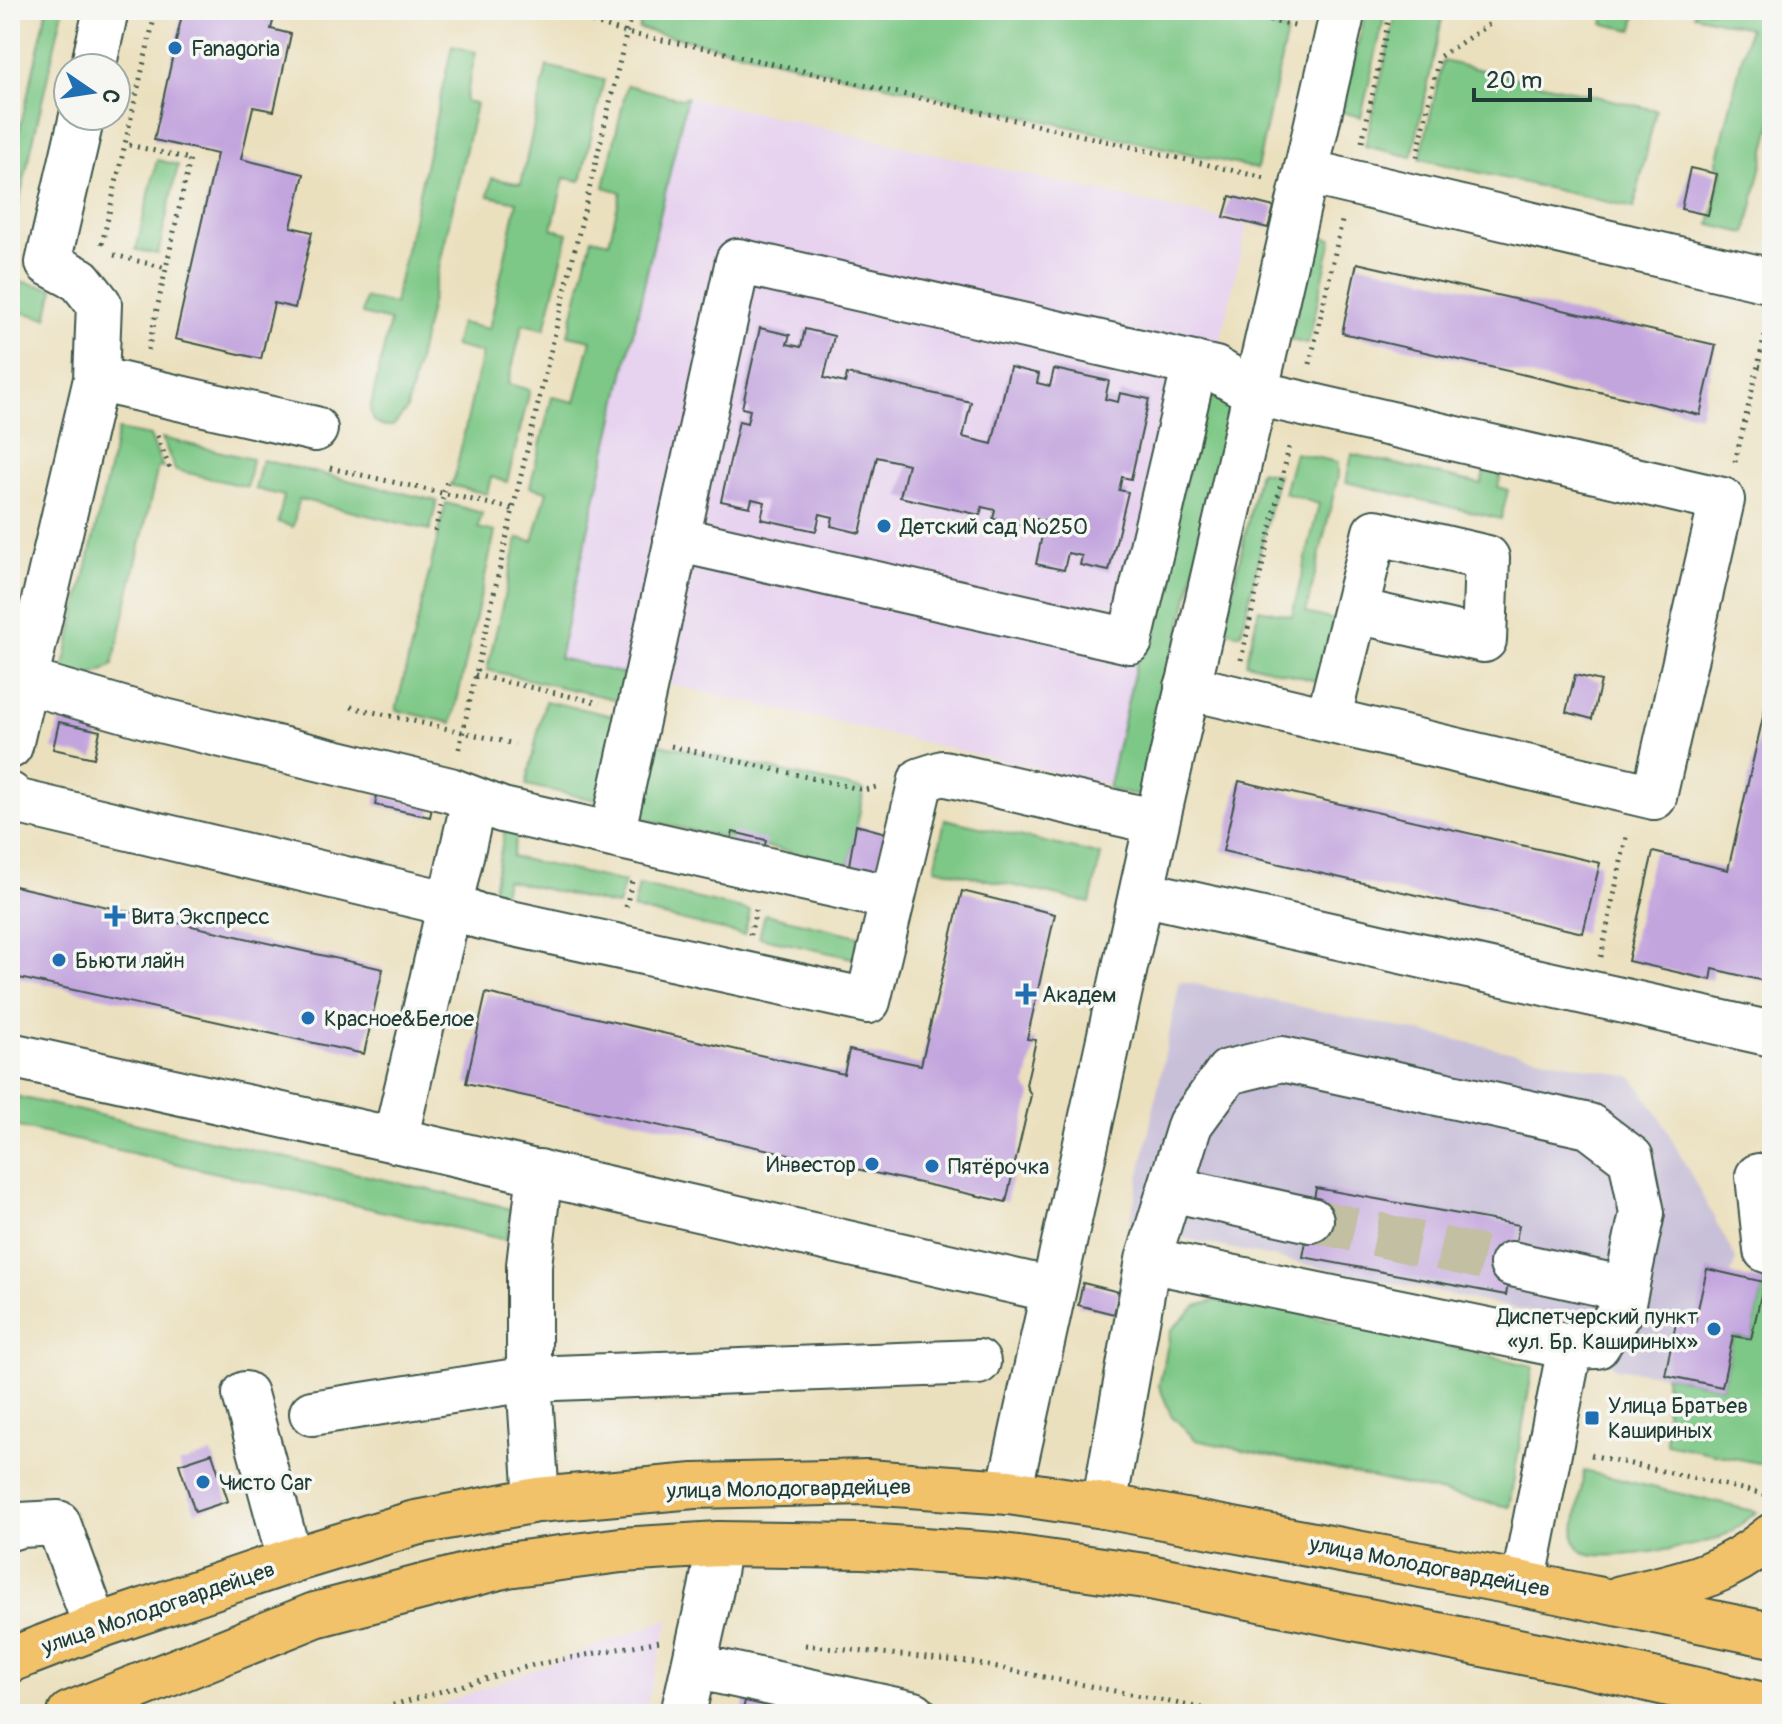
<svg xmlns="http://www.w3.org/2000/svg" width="1782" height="1724" font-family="Pangolin,sans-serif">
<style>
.built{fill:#e7d2ef}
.industrial{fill:#c8bfd8}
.green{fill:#7dc886;stroke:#4e825d;stroke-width:2}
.building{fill:#c3a5de}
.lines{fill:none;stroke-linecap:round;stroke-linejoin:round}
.minor-tunnel{stroke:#c2bfa2;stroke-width:44;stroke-dasharray:44 22;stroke-linecap:butt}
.minor-casing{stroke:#3e5549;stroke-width:48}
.major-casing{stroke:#3e5549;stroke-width:48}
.path{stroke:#3e5549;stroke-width:5;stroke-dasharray:2 6;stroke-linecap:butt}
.minor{stroke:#fff;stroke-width:44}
.major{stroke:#f2c26a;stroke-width:44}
.poi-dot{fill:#1f6fb2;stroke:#f6f6f2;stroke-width:3}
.labels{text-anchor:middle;stroke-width:7;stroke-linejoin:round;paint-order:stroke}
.poi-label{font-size:22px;fill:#1f3d34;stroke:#f6f6f2;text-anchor:start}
.street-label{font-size:22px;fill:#1f3d34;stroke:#f6f6f2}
</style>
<rect width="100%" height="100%" fill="#f6f6f2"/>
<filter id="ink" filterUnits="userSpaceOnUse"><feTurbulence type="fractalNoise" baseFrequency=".0125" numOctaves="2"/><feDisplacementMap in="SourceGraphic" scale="16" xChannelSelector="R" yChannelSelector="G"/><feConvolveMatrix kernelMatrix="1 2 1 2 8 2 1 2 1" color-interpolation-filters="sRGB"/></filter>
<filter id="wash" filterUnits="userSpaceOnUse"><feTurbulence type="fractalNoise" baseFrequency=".006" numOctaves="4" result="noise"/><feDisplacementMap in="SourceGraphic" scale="32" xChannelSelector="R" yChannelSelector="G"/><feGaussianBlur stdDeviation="1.8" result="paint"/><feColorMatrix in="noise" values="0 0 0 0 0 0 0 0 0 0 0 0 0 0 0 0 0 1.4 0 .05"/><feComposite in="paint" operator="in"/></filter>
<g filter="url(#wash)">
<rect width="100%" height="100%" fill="#ebe0be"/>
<path class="built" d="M687,97L1247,225L1119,787L559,659Z
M669,1619L644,1714H416Z"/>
<path class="industrial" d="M1180,981L1632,1077L1661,1119L1736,1259L1731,1274L1707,1270L1695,1322L1677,1319L1665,1375L1615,1368L1579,1322L1129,1227Z"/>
<path class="green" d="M47,10H63L11,237L10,172Z
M644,10H1292L1290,17L1273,13L1270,27L1287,32L1257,169L639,29Z
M1366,10H1386L1361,117L1342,112Z
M1397,10H1444L1412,157L1365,146Z
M1606,10H1637L1633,30L1603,24Z
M1695,10H1772V121L1746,233L1710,225L1723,167L1716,166L1749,28L1694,15Z
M452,46L476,52L465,102L476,104L407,409L393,426H383L374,421L370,410L390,321L362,314L365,298L394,304Z
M1443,61L1656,110L1634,208L1420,159Z
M547,66L604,80L581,181L564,178L552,229L568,233L545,329L523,324L508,384L530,390L507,482L491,477L487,494L450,485L454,479L482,353L454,346L460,323L489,329L517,202L488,196L492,178L521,184Z
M627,85L681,99L687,97L559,658L637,677L631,703L487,670L518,538L533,541L547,491L530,487L552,397L575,402L591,340L568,335L592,238L609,242L621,192L604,187Z
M157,160L178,165L158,254L136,250Z
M1315,235L1332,239L1308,344L1290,340Z
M10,279L54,289L47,318L10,310Z
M1209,393L1232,406L1142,796L1108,789L1138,655Z
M118,430L150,436L163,468L158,467L113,664C96,679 84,675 63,671Z
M162,438L252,459L247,487L175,470Z
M1295,453L1338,462V476L1306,613L1335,620L1316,681L1246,663L1259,609L1292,616L1319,504L1284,493Z
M1352,454L1481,484L1488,457L1504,461L1498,487L1508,490L1501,519L1346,482Z
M262,460L437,501L430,530L299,499L293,527L278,522L284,496L255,489Z
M1259,471L1278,475L1241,634L1224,630Z
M446,503L482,513L478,528L495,532L452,723L396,710Z
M545,701L628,719L609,803L526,785Z
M643,740L864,790L849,865L626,816Z
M945,819L1101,855L1090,903L935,868Z
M505,829H518L512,857L624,882L618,906L506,880L500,906L490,903Z
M639,885L750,911L744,935L633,909Z
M765,914L867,938L861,960L759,937Z
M10,1095L501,1206L512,1211L506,1240L10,1125Z
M1764,1282L1772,1285V1466L1666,1444L1665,1375L1722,1387L1733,1336L1751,1339Z
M1229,1297L1533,1366L1509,1507L1196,1440L1171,1415L1159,1386L1171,1330L1196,1306Z
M1584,1471L1757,1512C1745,1520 1734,1532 1720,1537C1698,1547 1604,1562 1583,1552C1577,1548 1576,1542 1574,1536Z"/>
<g id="blocks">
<path class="building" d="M183,10H276L271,29L291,34L274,111L253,107L241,159L304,174L291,227L312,232L295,308L274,303L261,359L175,339L217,154L154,140Z
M1690,168L1717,174L1708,215L1681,209Z
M1230,196L1274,207L1268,228L1224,217Z
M1357,263L1716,345L1700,415L1342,333Z
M760,328L790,335L787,344L801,347L805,329L834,336L824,378L845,383L847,374L971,402L963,437L992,444L1010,367L1039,374L1037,383L1050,386L1054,369L1109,381L1105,399L1118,402L1120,393L1149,399L1131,479L1122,477L1119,490L1128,492L1109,571L1080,565L1082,556L1068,553L1064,570L1036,564L1045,521L1024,516L1022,525L993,519L995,510L982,507L980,515L900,497L908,464L877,457L860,533L831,526L833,517L820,514L816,531L761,519L765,502L752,499L750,507L721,501L739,421L747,423L750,410L742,408Z
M1575,675L1601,681L1592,719L1566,712Z
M1771,682L1772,983L1713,969L1711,980L1628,961L1653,852L1728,870Z
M59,722L100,731L94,758L53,749Z
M1239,781L1600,863L1583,933L1223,851Z
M377,795L432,808L430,817L375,805Z
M856,825L886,833L876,871L849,865Z
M733,832L766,840L764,851L730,844Z
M10,885L383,969L364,1054L10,976Z
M962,891L1055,914L1027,1039L1036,1040L1026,1085L1031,1095L1006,1202L466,1083L486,993L844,1074L849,1050L921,1065Z
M1316,1188L1519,1225L1506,1295L1303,1257Z
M1707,1269L1764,1282L1751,1339L1733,1336L1722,1387L1665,1375L1677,1318L1695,1322Z
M1083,1283L1119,1292L1114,1314L1078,1305Z
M212,1453L228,1501L195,1512L179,1464Z
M745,1701L799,1713V1714H742Z"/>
</g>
</g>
<g filter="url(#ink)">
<use href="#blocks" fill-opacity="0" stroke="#3e5549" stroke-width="2"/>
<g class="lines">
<path class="minor-tunnel" d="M1311,1220L1512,1264"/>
<g class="minor-casing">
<path id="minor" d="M93,68L106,10
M1307,172L1772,281
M96,379L315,429
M676,539L1130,641L1195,364
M25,681L160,720L450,790L502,810L892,898
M1328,720L1375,532L1487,558L1484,640L1357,611
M10,746L96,379L99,304L80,280L48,263L82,116
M10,795L15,801L451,904L478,916L868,1001L921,780L943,773L1157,822
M612,835L738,261L1215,369L1256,393L1722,500L1654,797L1187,687
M1142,893L1772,1034
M10,1055L395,1140L1053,1290
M395,1140L474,800
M1758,1176L1766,1250L1772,1252
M1171,1189L1311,1220
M1512,1264L1626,1289
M245,1394L290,1561
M312,1413L529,1379L978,1362
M1009,1492L1157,822L1343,10
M537,1500L529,1379V1265L540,1172
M1104,1506L1148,1260L1190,1124L1228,1072L1282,1059L1589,1126L1631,1158L1642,1213L1622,1308L1597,1346L1570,1347L1148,1260
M10,1528L20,1525L58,1523L96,1627
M1523,1584L1570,1347
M694,1666L914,1714
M683,1714L711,1589L719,1544"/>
</g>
<g class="major-casing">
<path id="major" d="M1621,1598C1682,1584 1722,1577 1772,1536
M10,1660L96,1627L290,1561L415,1523L537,1500L694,1486L867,1482L1009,1492L1104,1506L1523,1584L1772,1635
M70,1714L315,1615L507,1565L621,1550L719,1544L864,1546L996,1555L1145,1576L1577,1663L1772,1707"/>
</g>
<path class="path" d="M1222,10L1299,27
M592,22L626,33L704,48L1265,178
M1362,142L1391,10
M1417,157L1439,57L1493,22
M102,244L125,144
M114,255L166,268
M1768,320L1758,366L1772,369
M148,350L190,159L125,144L156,10
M1310,364L1342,221
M157,436L170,469
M1735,462L1758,366
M330,468L513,509
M435,531L448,477
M1241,660L1290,443
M475,675L600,703
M351,707L515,744
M671,746L864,790L876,787
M459,749L513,509L632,10
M626,907L632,881
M750,935L756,910
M1601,957L1627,833
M1767,1136L1772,1109
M1591,1455L1764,1494L1772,1483
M805,1645L968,1662L1231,1714
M362,1714L533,1665L660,1641"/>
<use href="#minor" class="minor"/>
<use href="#major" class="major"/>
</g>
</g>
<g class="poi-dot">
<circle cx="175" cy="48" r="8"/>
<circle cx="884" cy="526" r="8"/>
<path d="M111 904h8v8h8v8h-8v8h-8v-8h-8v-8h8z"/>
<circle cx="59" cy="960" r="8"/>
<path d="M1022 982h8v8h8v8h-8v8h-8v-8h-8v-8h8z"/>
<circle cx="308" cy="1018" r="8"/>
<circle cx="872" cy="1164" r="8"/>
<circle cx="932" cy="1166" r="8"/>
<circle cx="1714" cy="1329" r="8"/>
<rect x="1584" y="1410" width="16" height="16" rx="4"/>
<circle cx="203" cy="1482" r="8"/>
</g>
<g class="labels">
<g class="poi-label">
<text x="191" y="56">Fanagoria</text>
<text x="900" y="534">Детский сад №250</text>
<text x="131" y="924">Вита Экспресс</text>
<text x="75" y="968">Бьюти лайн</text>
<text x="1042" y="1002">Академ</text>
<text x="324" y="1026">Красное&amp;Белое</text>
<text x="856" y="1172" text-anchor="end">Инвестор</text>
<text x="948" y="1174">Пятёрочка</text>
<text x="1698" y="1324" text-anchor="end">Диспетчерский пункт<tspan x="1698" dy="25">«ул. Бр. Кашириных»</tspan></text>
<text x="1608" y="1413">Улица Братьев<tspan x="1608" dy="25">Кашириных</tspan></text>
<text x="219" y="1490">Чисто Car</text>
</g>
<g class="street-label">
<text transform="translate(789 1488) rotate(-1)" y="8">улица Молодогвардейцев</text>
<text transform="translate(1430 1566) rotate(11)" y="8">улица Молодогвардейцев</text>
<text transform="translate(158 1607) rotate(-19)" y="8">улица Молодогвардейцев</text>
</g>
</g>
<rect width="1782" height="1724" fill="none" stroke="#f6f6f2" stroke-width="40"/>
<g transform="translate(92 92) rotate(103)"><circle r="38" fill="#f6f6f2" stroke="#a0aca6" stroke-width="2"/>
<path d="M0-6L14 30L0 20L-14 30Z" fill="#1f6fb2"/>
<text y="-12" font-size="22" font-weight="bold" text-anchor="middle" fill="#1f3d34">С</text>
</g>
<path d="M1474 88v12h116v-12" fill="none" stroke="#1f3d34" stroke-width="4"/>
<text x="1486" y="88" font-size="24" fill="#1f3d34" stroke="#f6f6f2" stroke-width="6" paint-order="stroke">20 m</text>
</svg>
